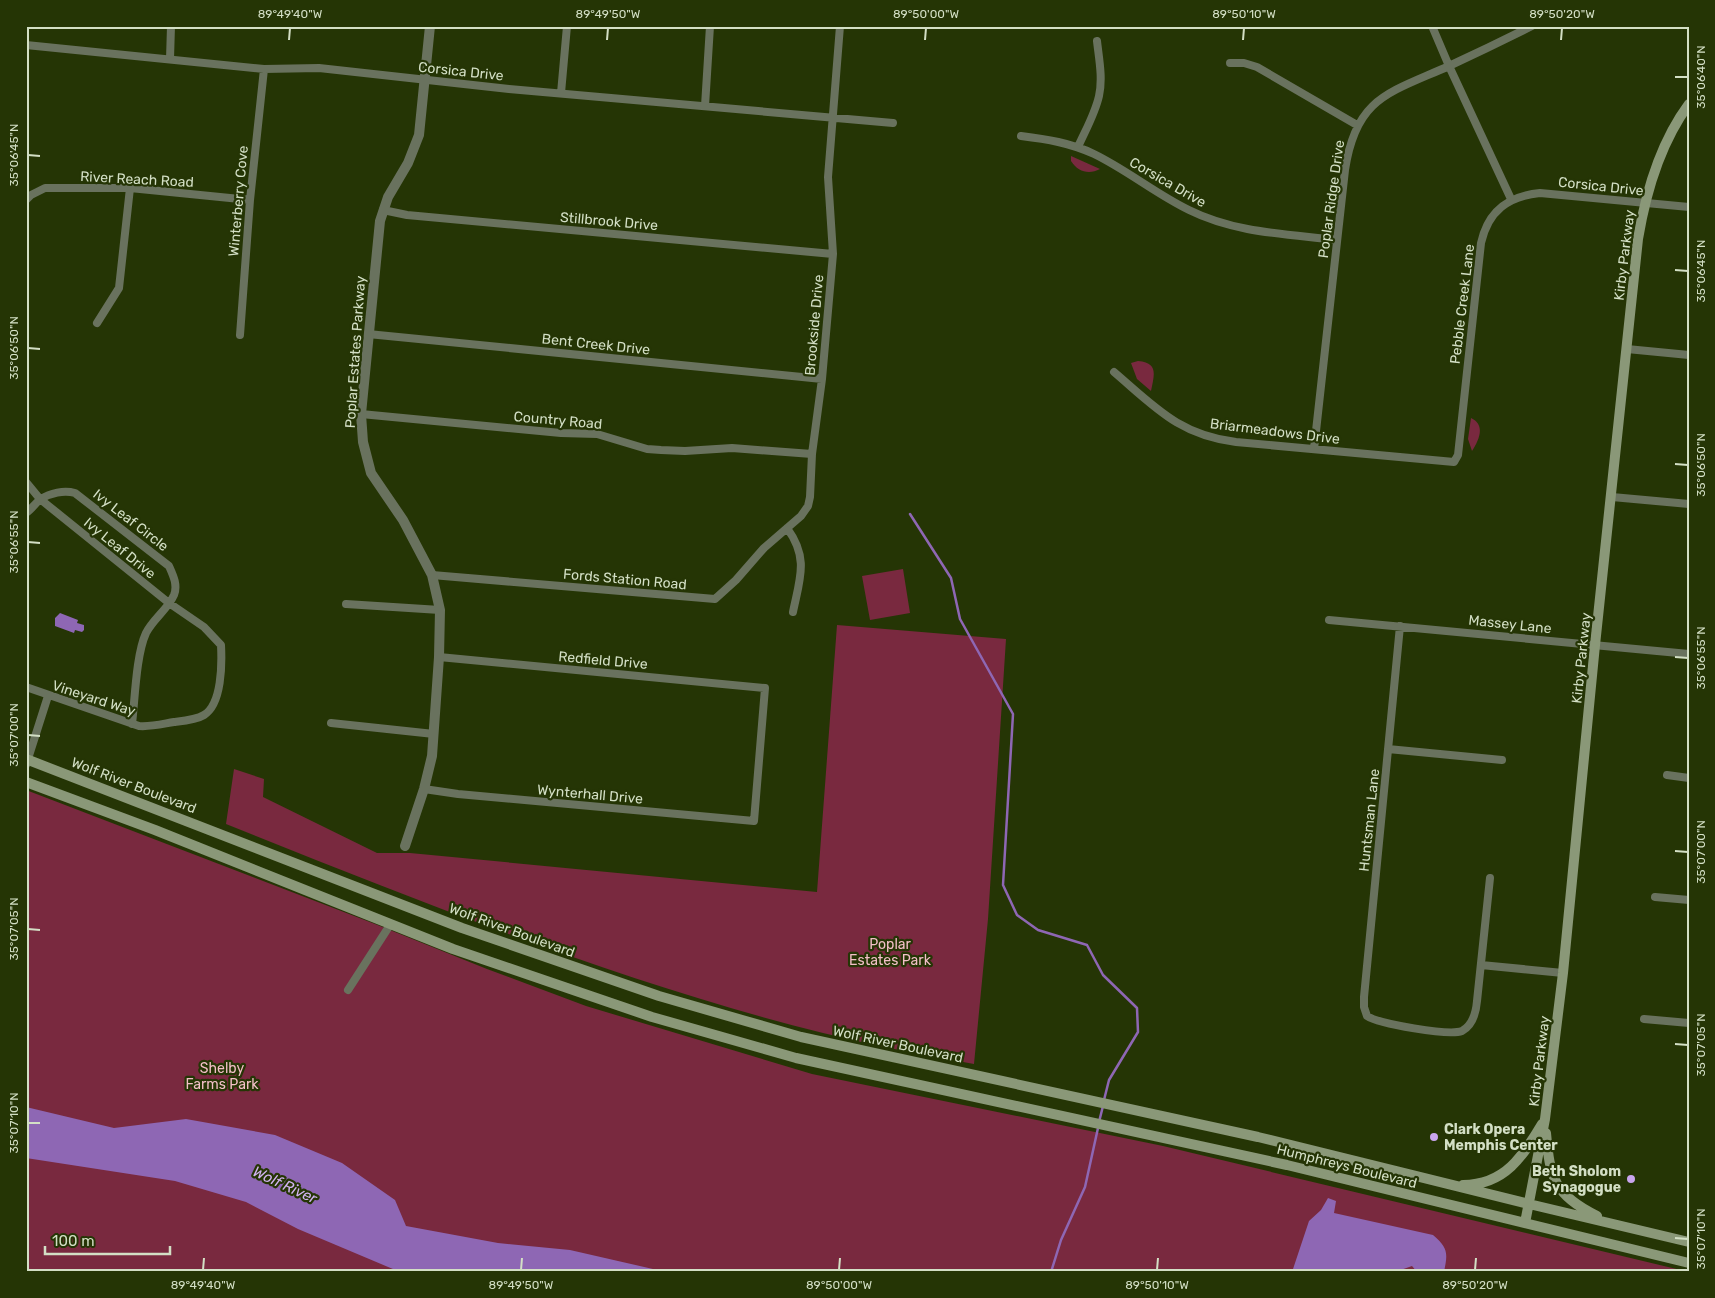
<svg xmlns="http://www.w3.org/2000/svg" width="1715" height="1298" font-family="Rubik,sans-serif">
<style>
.green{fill:#79293f}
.water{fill:#8e67b4}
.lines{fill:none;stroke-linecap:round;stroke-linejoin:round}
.stream{stroke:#8e67b4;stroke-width:2.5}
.minor{stroke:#69725e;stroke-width:8}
.tertiary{stroke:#69725e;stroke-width:10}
.secondary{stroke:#8a9878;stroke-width:10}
.ticks{fill:none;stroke:#d3dfc5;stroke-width:2}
.poi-dot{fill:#c9a5ee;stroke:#253505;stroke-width:2}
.labels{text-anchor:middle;stroke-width:4.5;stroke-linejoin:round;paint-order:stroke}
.street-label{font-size:14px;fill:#d3dfc5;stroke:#253505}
.park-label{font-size:14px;fill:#f3bfc8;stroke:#253505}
.poi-label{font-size:14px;font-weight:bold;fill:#d3dfc5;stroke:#253505;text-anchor:start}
.water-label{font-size:15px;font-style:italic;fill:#d1b3f1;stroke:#253505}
.neatline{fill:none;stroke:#d3dfc5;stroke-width:2}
.ticks-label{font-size:12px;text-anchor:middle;fill:#d3dfc5}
</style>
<rect width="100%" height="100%" fill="#253505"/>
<path class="green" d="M1071,156L1100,169C1089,175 1078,172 1071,161Z
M1138,361C1159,363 1154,375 1151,391L1137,379L1131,363Z
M1471,418C1486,425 1479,440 1472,451L1468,439Z
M903,569L910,613L870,620L862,576Z
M837,625L1006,639L988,919L974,1064C923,1055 873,1045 823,1033C618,982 422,902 226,824L234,769L264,779L263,797L377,853H410L817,892Z
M26,790L375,924L487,969L586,1006L812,1074L1163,1146L1689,1272H26Z"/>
<path class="water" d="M60,613L78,620L77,623L84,625V630L82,632L75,630L74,633L55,626V618Z
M26,1107L114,1128L186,1119L275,1135L342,1163L395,1200L406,1226L498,1243L570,1250L666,1272H400L298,1229L246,1202L175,1181L26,1158Z
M1328,1198L1336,1201L1334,1213L1433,1235C1448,1248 1448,1253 1444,1272H1417L1412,1266L1395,1272H1292L1309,1221L1321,1210Z"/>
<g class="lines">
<path class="stream" d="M910,514L951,578L960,619L1013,714L1003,885L1017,915L1038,930L1087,945L1103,975L1137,1008L1138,1032L1109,1080L1104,1100
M1099,1122L1103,1106
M1051,1272L1061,1240L1085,1187L1098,1128"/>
<path class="minor" d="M1432,26L1449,66L1511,199
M26,45L264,69L319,68L509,89L893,123
M170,59L171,26
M1230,63H1244L1257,67L1357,125
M561,93L567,26
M705,106L710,26
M1021,136C1046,139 1071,143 1094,154C1127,170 1156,194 1189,210C1235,233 1287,234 1337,240
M1078,147C1085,131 1095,114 1099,96C1103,78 1099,59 1097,41
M26,200L31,195L45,188H130L250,200
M383,210L407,215L833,254
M97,323L119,288L130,188
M368,334L822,379
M240,335L250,200L264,69
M1627,349L1689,355
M1114,372C1155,407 1179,435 1236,442L1454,462L1458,455L1481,243C1488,211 1508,196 1540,193L1689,207
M361,414L561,433L597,434L647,449L661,450L685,451L732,448L812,454
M1314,449L1345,170C1356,97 1389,93 1449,66C1477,53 1504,40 1532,26
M26,482L40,499L169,603L204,627L221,645C222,664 222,704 204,715C196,720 183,721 174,722C162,724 151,727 139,726L26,687
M1612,497L1689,504
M26,513C32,509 35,503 41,499C50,493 64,490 75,493L169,566C173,575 178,585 174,595C168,609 153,619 146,633C136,655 135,699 132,724
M787,528C809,558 800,578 793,612
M432,575L715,599L736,580L764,548L801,516L808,506L810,497L812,454L822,379L833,254L828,177L840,26
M346,604L440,610
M1329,620L1689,654
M1400,626L1364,997V1007L1367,1016C1379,1024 1449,1036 1462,1031C1473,1025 1476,1013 1477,1001L1490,878
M331,723L434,734
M1388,749L1502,760
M26,765L48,696
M1667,775L1689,778
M424,789L458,794L754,821L765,688L439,657
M1655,897L1689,900
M1481,965L1563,973
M348,990L390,925
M1644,1019L1689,1023"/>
<path class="tertiary" d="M405,846L424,789L432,756L439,657L440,610L432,575L403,520L371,473L363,442L361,414L380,221L388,197L408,163L419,135L430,26"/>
<path class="secondary" d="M26,759L462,928L659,996L801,1037L1258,1137L1529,1204L1689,1242
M26,782L155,830L453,949L652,1017L796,1058L1287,1165L1689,1263
M1546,1133C1550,1178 1554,1195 1597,1216
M1463,1185C1505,1185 1523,1156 1542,1124
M1525,1223L1545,1119L1563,973L1595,645L1638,239C1646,191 1660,143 1689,104"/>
</g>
<path class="ticks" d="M289,40L290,28M607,40L608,28M925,40L926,28M1243,40L1244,28M1561,40L1562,28M1675,77H1688M28,155L40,156M1675,270L1688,271M28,348L40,349M1675,464L1688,465M28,542L40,543M1675,657L1688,658M28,735L40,736M1675,851L1688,852M28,929L40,930M1675,1044L1688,1045M28,1123H40M1675,1238L1688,1239M203,1270L204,1258M521,1270L522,1258M839,1270L840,1258M1157,1270L1158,1258M1475,1270L1476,1258"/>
<g class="poi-dot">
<circle cx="1434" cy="1137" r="5"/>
<circle cx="1631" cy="1179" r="5"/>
</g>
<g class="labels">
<g class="street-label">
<text transform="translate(461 71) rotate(6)" y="5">Corsica Drive</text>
<text transform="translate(137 179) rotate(3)" y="5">River Reach Road</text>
<text transform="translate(1168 182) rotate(30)" y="5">Corsica Drive</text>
<text transform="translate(1601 186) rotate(6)" y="5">Corsica Drive</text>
<text transform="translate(1331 199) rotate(-82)" y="5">Poplar Ridge Drive</text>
<text transform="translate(238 201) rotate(-85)" y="5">Winterberry Cove</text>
<text transform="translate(609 221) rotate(5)" y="5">Stillbrook Drive</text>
<text transform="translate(1624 255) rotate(-83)" y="5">Kirby Parkway</text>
<text transform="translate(1462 304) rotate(-83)" y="5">Pebble Creek Lane</text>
<text transform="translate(814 325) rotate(-85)" y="5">Brookside Drive</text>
<text transform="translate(596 344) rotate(6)" y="5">Bent Creek Drive</text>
<text transform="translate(355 352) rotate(-86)" y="5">Poplar Estates Parkway</text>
<text transform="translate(558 420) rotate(5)" y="5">Country Road</text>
<text transform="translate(1275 431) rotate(7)" y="5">Briarmeadows Drive</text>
<text transform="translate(131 520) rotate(38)" y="5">Ivy Leaf Circle</text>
<text transform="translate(120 548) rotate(39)" y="5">Ivy Leaf Drive</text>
<text transform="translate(625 579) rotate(5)" y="5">Fords Station Road</text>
<text transform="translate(1510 624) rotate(6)" y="5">Massey Lane</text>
<text transform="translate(1581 658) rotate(-84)" y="5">Kirby Parkway</text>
<text transform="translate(603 660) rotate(5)" y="5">Redfield Drive</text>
<text transform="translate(94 698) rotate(18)" y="5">Vineyard Way</text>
<text transform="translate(134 785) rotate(21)" y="5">Wolf River Boulevard</text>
<text transform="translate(590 794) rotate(5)" y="5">Wynterhall Drive</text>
<text transform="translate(1369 820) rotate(-84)" y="5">Huntsman Lane</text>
<text transform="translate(512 930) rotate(20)" y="5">Wolf River Boulevard</text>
<text transform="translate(898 1044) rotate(12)" y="5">Wolf River Boulevard</text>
<text transform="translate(1539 1061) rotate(-83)" y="5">Kirby Parkway</text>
<text transform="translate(1347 1166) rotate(14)" y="5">Humphreys Boulevard</text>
</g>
<g class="park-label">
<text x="890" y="949">Poplar<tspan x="890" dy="16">Estates Park</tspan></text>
<text x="222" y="1073">Shelby<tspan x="222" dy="16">Farms Park</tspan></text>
</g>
<g class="poi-label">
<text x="1444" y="1134">Clark Opera<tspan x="1444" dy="16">Memphis Center</tspan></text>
<text x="1621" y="1176" text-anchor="end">Beth Sholom<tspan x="1621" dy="16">Synagogue</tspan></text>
</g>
<g class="water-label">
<text transform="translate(285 1185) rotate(25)" y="5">Wolf River</text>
</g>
</g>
<rect width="1715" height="1298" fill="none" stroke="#253505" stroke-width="55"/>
<path d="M45 1246v8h125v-8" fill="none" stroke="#d3dfc5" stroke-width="2.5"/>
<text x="52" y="1246" font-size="15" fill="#d3dfc5" stroke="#253505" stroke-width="4" paint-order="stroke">100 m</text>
<rect x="28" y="28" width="1660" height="1242" class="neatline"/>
<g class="ticks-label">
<text x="290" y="18">89°49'40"W</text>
<text x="608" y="18">89°49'50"W</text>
<text x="926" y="18">89°50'00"W</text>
<text x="1244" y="18">89°50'10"W</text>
<text x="1562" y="18">89°50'20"W</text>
<text transform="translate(1701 77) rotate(-90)" y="4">35°06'40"N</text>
<text transform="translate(14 155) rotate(-90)" y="4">35°06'45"N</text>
<text transform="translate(1701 271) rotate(-90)" y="4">35°06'45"N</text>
<text transform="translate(14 348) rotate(-90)" y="4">35°06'50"N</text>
<text transform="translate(1701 465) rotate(-90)" y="4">35°06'50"N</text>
<text transform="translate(14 542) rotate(-90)" y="4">35°06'55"N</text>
<text transform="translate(1701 658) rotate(-90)" y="4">35°06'55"N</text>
<text transform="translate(14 735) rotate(-90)" y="4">35°07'00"N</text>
<text transform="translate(1701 852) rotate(-90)" y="4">35°07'00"N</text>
<text transform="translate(14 929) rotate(-90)" y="4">35°07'05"N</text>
<text transform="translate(1701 1045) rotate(-90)" y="4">35°07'05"N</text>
<text transform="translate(14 1123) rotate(-90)" y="4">35°07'10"N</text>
<text transform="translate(1701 1239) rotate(-90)" y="4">35°07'10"N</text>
<text x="203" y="1289">89°49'40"W</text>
<text x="521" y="1289">89°49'50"W</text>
<text x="839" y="1289">89°50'00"W</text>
<text x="1157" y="1289">89°50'10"W</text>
<text x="1475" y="1289">89°50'20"W</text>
</g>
</svg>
